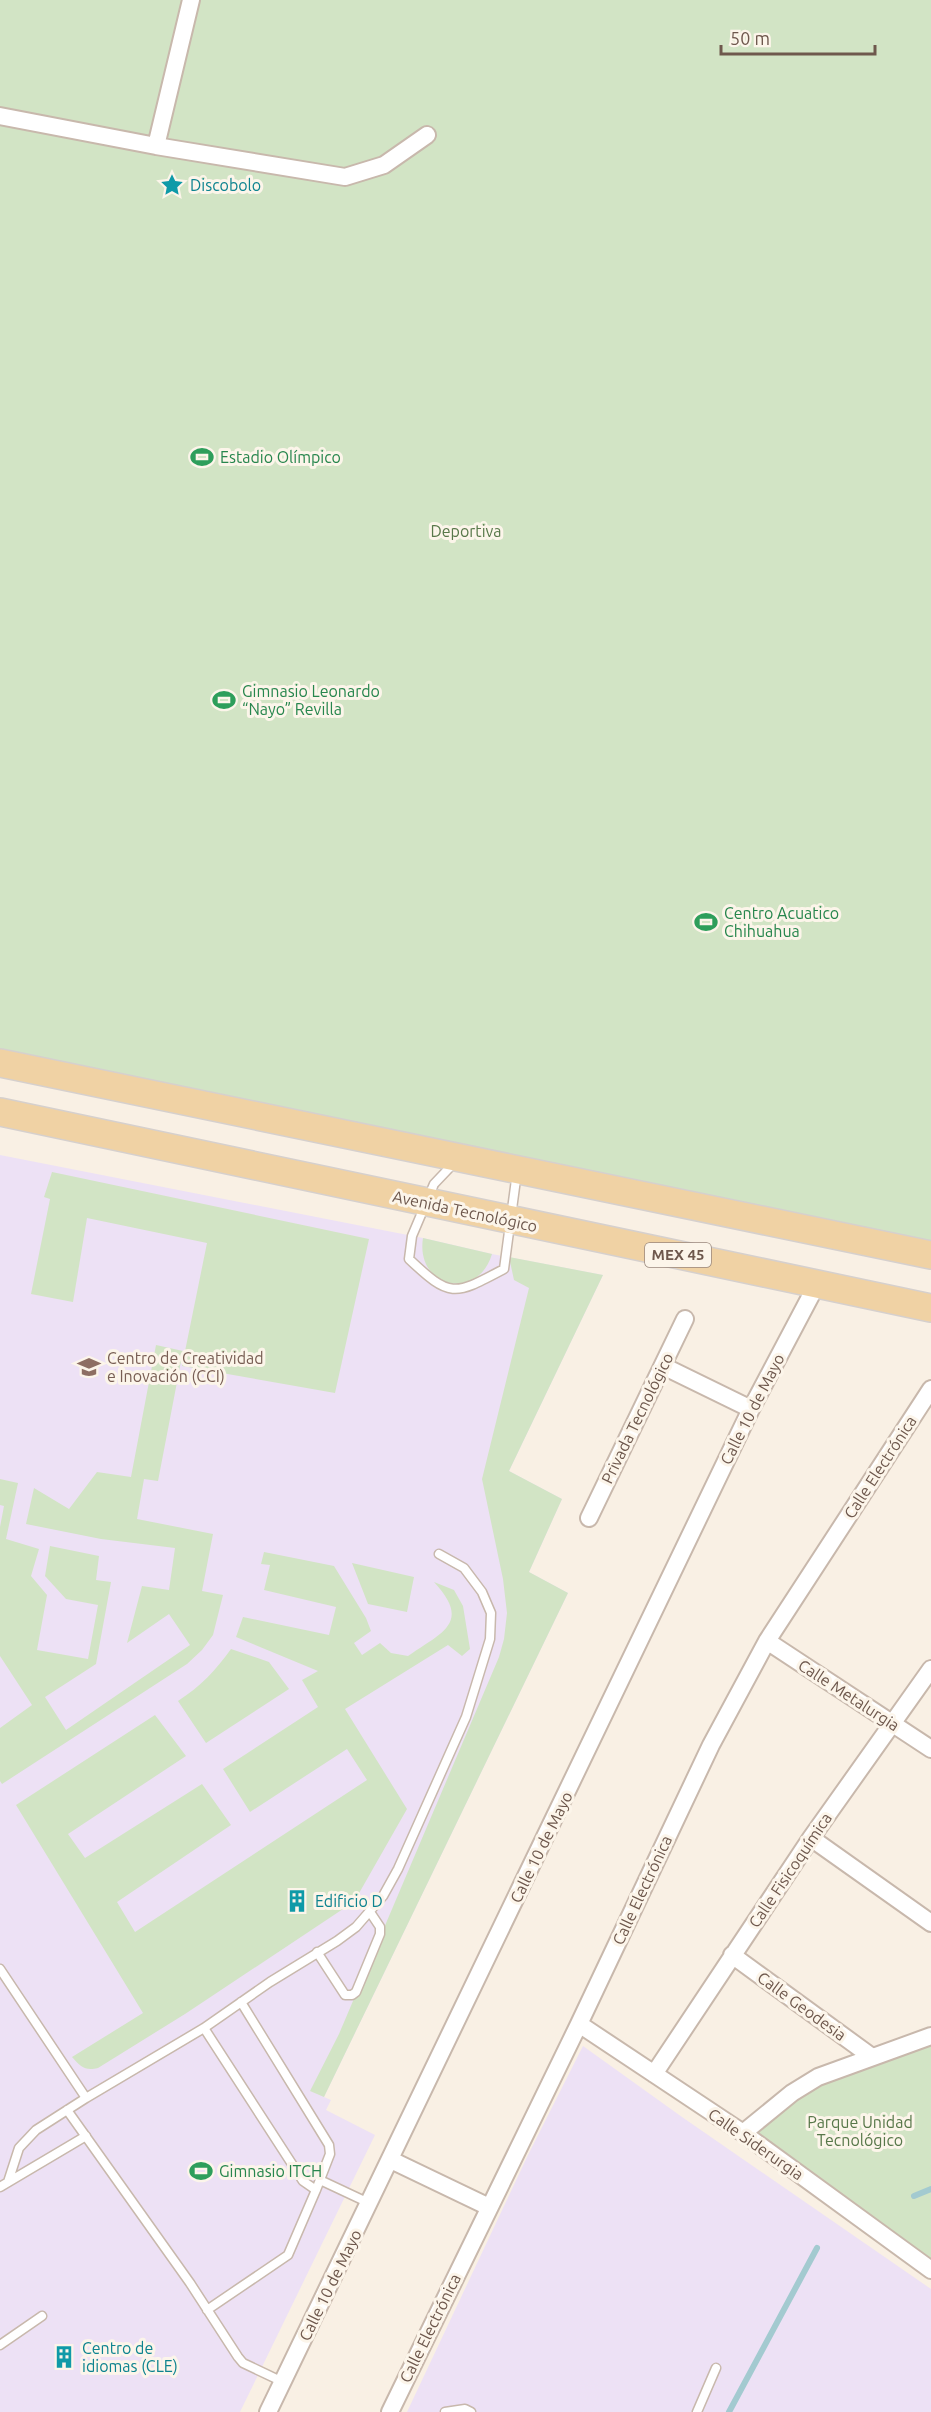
<svg xmlns="http://www.w3.org/2000/svg" width="931" height="2412" font-family="Ubuntu,sans-serif">
<style>
.education{fill:#ede1f5}
.green{fill:#d2e4c5}
.lines{fill:none;stroke-linecap:round;stroke-linejoin:round}
.stream{stroke:#a3cad0;stroke-width:6}
.lane-casing{stroke:#c8b8ac;stroke-width:11}
.street-casing{stroke:#c8b8ac;stroke-width:20}
.primary-casing{stroke:#d6d0cd;stroke-width:30}
.lane{stroke:#fff;stroke-width:8}
.street{stroke:#fff;stroke-width:16}
.primary{stroke:#f0d2a4;stroke-width:27}
.labels{text-anchor:middle;stroke-width:6;stroke-linejoin:round;paint-order:stroke}
.shield{fill:#fcf5ea;stroke:#99877c;stroke-width:1.5}
.shield-label{font-size:15px;font-weight:bold;fill:#6e584d}
.culture-label{font-size:16px;fill:#0d838f;stroke:#fcf5ea;text-anchor:start}
.leisure-label{font-size:16px;fill:#27864d;stroke:#fcf5ea;text-anchor:start}
.park-label{font-size:16px;fill:#58784a;stroke:#fcf5ea}
.street-label{font-size:16px;fill:#6e584d;stroke:#fcf5ea}
.education-label{font-size:16px;fill:#785e54;stroke:#fcf5ea;text-anchor:start}
</style>
<rect width="100%" height="100%" fill="#f9f0e4"/>
<path class="education" d="M0,1155L423,1238L492,1254L603,1275L509,1471L562,1499L529,1572L568,1593L324,2097L331,2100L326,2110L375,2135L240,2412H0Z
M583,2046L682,2117L931,2289V2412H407L528,2155Z"/>
<path class="green" d="M0,0H931V1255L0,1063Z
M52,1172L369,1239L335,1393L182,1366L207,1243L87,1218L73,1302L31,1294L50,1199L44,1197Z
M423,1238L492,1254C478,1302 415,1288 423,1238Z
M509,1257L603,1275L509,1471L562,1499L529,1572L568,1593L324,2097L310,2091L339,2034L499,1657L504,1639L507,1613L503,1579L482,1479L529,1288L514,1280Z
M156,1345L183,1351L158,1481L144,1479L137,1519L213,1534L202,1591L223,1595L213,1635L202,1650L187,1664L2,1784L0,1781V1728L32,1705L0,1656V1527L4,1506L0,1505V1479L18,1483L6,1539L39,1549L31,1576L47,1595L37,1650L88,1659L98,1605L66,1599L45,1576L50,1546L99,1556L96,1580L111,1582L96,1664L45,1697L66,1730L190,1645L169,1614L127,1643L142,1586L169,1590L175,1548L101,1539L26,1524L34,1488L69,1509L97,1472L131,1477Z
M264,1552L334,1566L366,1618L371,1631L354,1643L362,1655L380,1643L391,1653L408,1656C442,1632 472,1623 434,1582L454,1590L463,1606L470,1649L462,1656L448,1645L345,1709L407,1809L358,1895L349,1905L185,2014L98,2068C85,2071 81,2067 72,2057L143,2013L16,1805L155,1715L186,1756L68,1834L85,1858L202,1784L231,1825L117,1902L135,1932L367,1780L347,1749L250,1812L223,1769L318,1707L302,1680L318,1671L236,1637L243,1617L329,1635L336,1607L264,1590L270,1565L261,1564Z
M352,1563L414,1577L407,1612L368,1604Z
M231,1649L269,1662L289,1689L206,1743L178,1701C201,1686 215,1671 231,1649Z
M931,2032V2266L739,2129L811,2075Z"/>
<g class="lines">
<path class="stream" d="M914,2196L931,2189
M729,2412L817,2248"/>
<g class="lane-casing">
<path id="lane" d="M454,1163L434,1184L412,1236L409,1259C451,1299 455,1295 504,1269L517,1172
M317,1952L345,1995H352L356,1992L380,1934V1927L370,1912
M0,1969L86,2098L204,2028L270,1982L337,1941L356,1927L383,1896L398,1869L466,1717L490,1639L491,1613L482,1592L464,1568L439,1554
M204,2028L303,2181L316,2190L330,2154L329,2145L241,2002
M67,2110L190,2283L238,2357L243,2363L283,2382
M320,2180L369,2203
M8,2182L19,2148L36,2130L86,2098
M0,2187L86,2136
M207,2310L288,2255L316,2190
M0,2345L42,2316
M445,2412L465,2409L471,2412
M697,2412L716,2368"/>
</g>
<g class="street-casing">
<path id="street" d="M0,116L156,146L345,177L384,165L427,135
M156,146L191,0
M663,1366L751,1409
M589,1518L685,1319
M767,1641L931,1749
M811,1838L931,1923
M732,1955L872,2057
M579,2024L743,2133L931,2270
M654,2074L811,1838L931,1669
M743,2133L792,2093L818,2077L931,2036
M391,2160L489,2207
M268,2412L751,1409L817,1284
M390,2412L579,2024L711,1745L767,1641L931,1389"/>
</g>
<g class="primary-casing">
<path id="primary" d="M0,1063L931,1255
M0,1112L931,1308"/>
</g>
<use href="#lane" class="lane"/>
<use href="#street" class="street"/>
<use href="#primary" class="primary"/>
</g>
<defs>
<g id="sight-bare" transform="scale(1.8)"><path d="M0-6L1.8-2.2L6-1.7L2.9 1.2L3.7 5.4L0 3.3L-3.7 5.4L-2.9 1.2L-6-1.7L-1.8-2.2Z" fill="#0f9aa8" stroke="#fcf5ea" stroke-width="2.5" paint-order="stroke"/></g>
<g id="stadium-bare" transform="scale(1.8)"><path d="M0-5a6.5 5 0 1 0 0 10a6.5 5 0 1 0 0-10ZM-3.5-1.8h7v3.6h-7Z" fill="#2e9e5b" stroke="#fcf5ea" stroke-width="2.5" paint-order="stroke"/></g>
<g id="university-bare" transform="scale(1.8)"><path d="M0-5L7-2L0 1L-7-2ZM-4 1L0 2.5L4 1V4Q0 6-4 4Z" fill="#8d6e63" stroke="#fcf5ea" stroke-width="2.5" paint-order="stroke"/></g>
<g id="building-bare" transform="scale(1.8)"><path d="M-4-6H4V6H1V3H-1V6H-4ZM-2.5-4.3h1.7v1.8h-1.7ZM.8-4.3h1.7v1.8H.8ZM-2.5-1h1.7V.8h-1.7ZM.8-1h1.7V.8H.8Z" fill="#0f9aa8" stroke="#fcf5ea" stroke-width="2.5" paint-order="stroke"/></g>
</defs>
<g fill-rule="evenodd">
<use href="#sight-bare" x="172" y="185"/>
<use href="#stadium-bare" x="202" y="457"/>
<use href="#stadium-bare" x="224" y="700"/>
<use href="#stadium-bare" x="706" y="922"/>
<use href="#university-bare" x="89" y="1367"/>
<use href="#building-bare" x="297" y="1901"/>
<use href="#stadium-bare" x="201" y="2171"/>
<use href="#building-bare" x="64" y="2357"/>
</g>
<g class="labels">
<rect class="shield" x="645" y="1243" width="66" height="24" rx="4.5"/>
<g class="shield-label">
<text x="678" y="1260">MEX 45</text>
</g>
<g class="culture-label">
<text x="190" y="191">Discobolo</text>
<text x="315" y="1907">Edificio D</text>
<text x="82" y="2354">Centro de<tspan x="82" dy="18">idiomas (CLE)</tspan></text>
</g>
<g class="leisure-label">
<text x="220" y="463">Estadio Olímpico</text>
<text x="242" y="697">Gimnasio Leonardo<tspan x="242" dy="18">“Nayo” Revilla</tspan></text>
<text x="724" y="919">Centro Acuatico<tspan x="724" dy="18">Chihuahua</tspan></text>
<text x="219" y="2177">Gimnasio ITCH</text>
</g>
<g class="park-label">
<text x="466" y="537">Deportiva</text>
<text x="860" y="2128">Parque Unidad<tspan x="860" dy="18">Tecnológico</tspan></text>
</g>
<g class="street-label">
<text transform="translate(465 1211) rotate(12)" y="6">Avenida Tecnológico</text>
<text transform="translate(752 1409) rotate(-63)" y="6">Calle 10 de Mayo</text>
<text transform="translate(637 1418) rotate(-64)" y="6">Privada Tecnológico</text>
<text transform="translate(880 1467) rotate(-57)" y="6">Calle Electrónica</text>
<text transform="translate(849 1695) rotate(33)" y="6">Calle Metalurgia</text>
<text transform="translate(541 1847) rotate(-64)" y="6">Calle 10 de Mayo</text>
<text transform="translate(790 1870) rotate(-56)" y="6">Calle Fisicoquímica</text>
<text transform="translate(642 1890) rotate(-65)" y="6">Calle Electrónica</text>
<text transform="translate(802 2006) rotate(36)" y="6">Calle Geodesia</text>
<text transform="translate(756 2144) rotate(35)" y="6">Calle Siderurgia</text>
<text transform="translate(330 2285) rotate(-64)" y="6">Calle 10 de Mayo</text>
<text transform="translate(430 2328) rotate(-64)" y="6">Calle Electrónica</text>
</g>
<g class="education-label">
<text x="107" y="1364">Centro de Creatividad<tspan x="107" dy="18">e Inovación (CCI)</tspan></text>
</g>
</g>
<path d="M721 45v9h154v-9" fill="none" stroke="#6e584d" stroke-width="3"/>
<text x="730" y="45" font-size="18" fill="#6e584d" stroke="#fcf5ea" stroke-width="4.5" paint-order="stroke">50 m</text>
</svg>
